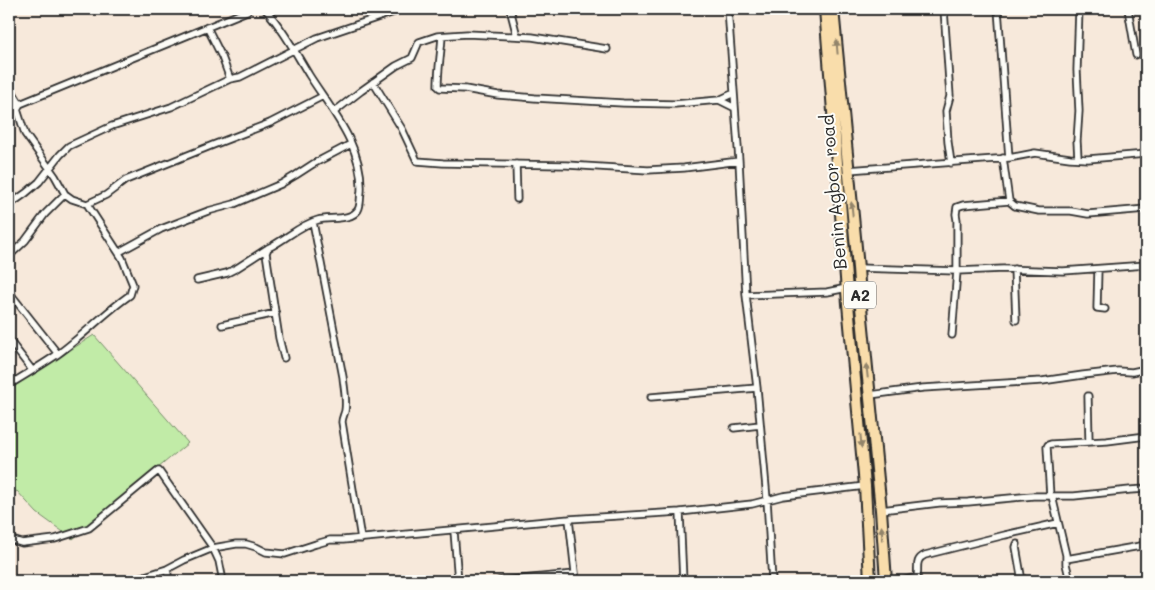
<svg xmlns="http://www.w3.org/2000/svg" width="1155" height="590" font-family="Mali,sans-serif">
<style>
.green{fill:#c1eba7;stroke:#768b69}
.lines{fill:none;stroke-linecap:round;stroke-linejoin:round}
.street-casing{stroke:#2b2b2b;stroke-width:9}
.highway-casing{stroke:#2b2b2b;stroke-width:14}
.street{stroke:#fdfcf7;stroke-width:5.5}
.highway{stroke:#f9ddab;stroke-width:10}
.oneway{fill:#92846b}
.labels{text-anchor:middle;stroke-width:4;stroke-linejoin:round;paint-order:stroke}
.shield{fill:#fdfcf7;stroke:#6a6a68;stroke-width:1}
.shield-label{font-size:16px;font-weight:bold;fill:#2b2b2b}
.street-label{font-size:18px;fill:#2b2b2b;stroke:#fdfcf7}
</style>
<rect width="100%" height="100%" fill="#f7e9db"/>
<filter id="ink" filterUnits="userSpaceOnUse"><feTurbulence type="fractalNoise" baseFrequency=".02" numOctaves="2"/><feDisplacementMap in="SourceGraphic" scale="10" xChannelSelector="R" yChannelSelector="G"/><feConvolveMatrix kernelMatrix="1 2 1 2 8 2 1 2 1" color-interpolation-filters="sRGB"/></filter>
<g filter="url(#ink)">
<path class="green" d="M94,335L188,443L73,539L37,513L17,491L9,496V389Z"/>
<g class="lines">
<g class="street-casing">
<path id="street" d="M265,9C283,29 295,52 309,75C332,111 363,146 361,191C360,197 361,205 358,210C351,221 329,217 318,220C302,224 287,238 272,246L268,248L266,253L279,338L284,358
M510,9L517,36
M728,9L739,161L746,295L757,388L767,499L772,581
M944,9L950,96L946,111L948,142L951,163
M998,9L1009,158
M1128,9L1136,55
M207,27L222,57L230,79L240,77L248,73L317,38L403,9
M442,36C441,53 438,69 438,86L440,88L465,89L498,95L535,98L623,103L675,104L719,100L734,93
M373,82L402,129L417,161L443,163L567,165L648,170L684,168L739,161
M9,86L20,104
M719,100L735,108
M334,112L361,91L396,66L412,58L419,42L437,36L467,34L532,37L607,49
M9,113L17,109
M1003,158L1009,201
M1078,158L1077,141L1079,111L1077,70L1079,9
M516,164L517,199
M848,170L1009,158L1035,153L1070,158L1088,159L1146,154
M87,204L106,195L126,180L213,145L270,123L323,96
M9,205L26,193L39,182L60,155L69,146L112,126L171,107L230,79
M313,222L343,377C344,388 347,400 345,411C344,415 342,418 342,422L361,539
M119,252L161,229L208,211L234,204L281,184L296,175L313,164L351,144
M9,256L25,241L45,214L65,194
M858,268L957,271L1003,269L1063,271L1146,265
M1014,269L1016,320
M1098,269L1097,308L1105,309
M197,280L227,273L237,268L268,248
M9,292L58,354
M746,295L827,292L847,288
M222,325L276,313
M952,335L957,271V220L956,214L957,207L963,205L1009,201L1015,206L1039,211H1071L1088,214L1146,209
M9,340L32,370
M9,385C25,375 42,365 58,354C83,336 104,313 130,295L133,285L122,258L87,204L72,199L65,194L55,176L25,134L17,109L20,104L247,11L249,9
M870,395L923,388L1042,381L1083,375L1118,371L1132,372L1146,369
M1088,396L1089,442
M651,397L757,388
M734,428L760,425
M1050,496L1047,447L1048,445L1051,444L1107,441L1146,436
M1052,496L1066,555V564L1070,581
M881,510L939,503L968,502L1033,496H1074L1130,490L1146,489
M454,531L458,581
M9,539L22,543L55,539L89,528L158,471H159L213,548L236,544H246L256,547L266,552L285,554L316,544L330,540H343L569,519
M1017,544L1016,547L1022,581
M1066,559L1146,545
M167,569L169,581
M129,581L167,569L184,560L213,548L219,561L223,581
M499,581L575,574
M576,581L569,519L680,512
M683,581L680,512L752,504L783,496L865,486
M901,581L917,577C919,568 914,560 925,555L1005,535L1058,523"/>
</g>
<g class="highway-casing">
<path id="highway" d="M825,9L848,304L865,486L870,581
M833,9L858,268L860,297L881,510L886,581"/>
</g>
<use href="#street" class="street"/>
<use href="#highway" class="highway"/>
</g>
<defs><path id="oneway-solid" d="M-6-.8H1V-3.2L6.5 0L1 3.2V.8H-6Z" transform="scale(1.25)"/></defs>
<g class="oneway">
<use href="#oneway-solid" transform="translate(837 47) rotate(-95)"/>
<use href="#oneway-solid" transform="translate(852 209) rotate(-96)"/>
<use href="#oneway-solid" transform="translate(867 371) rotate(-96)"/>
<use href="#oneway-solid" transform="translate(861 441) rotate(85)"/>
<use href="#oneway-solid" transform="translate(882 533) rotate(-94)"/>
</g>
</g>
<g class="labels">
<rect class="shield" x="844" y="281.5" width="32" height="27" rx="4"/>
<g class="shield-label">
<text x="860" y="301">A2</text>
</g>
<g class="street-label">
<text transform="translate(834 192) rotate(-95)" y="6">Benin Agbor road</text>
</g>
</g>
<rect width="1155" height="590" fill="none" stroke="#fdfcf7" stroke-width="30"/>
<rect x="15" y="15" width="1125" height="560" fill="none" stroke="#2b2b2b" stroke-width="2" filter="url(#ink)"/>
</svg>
